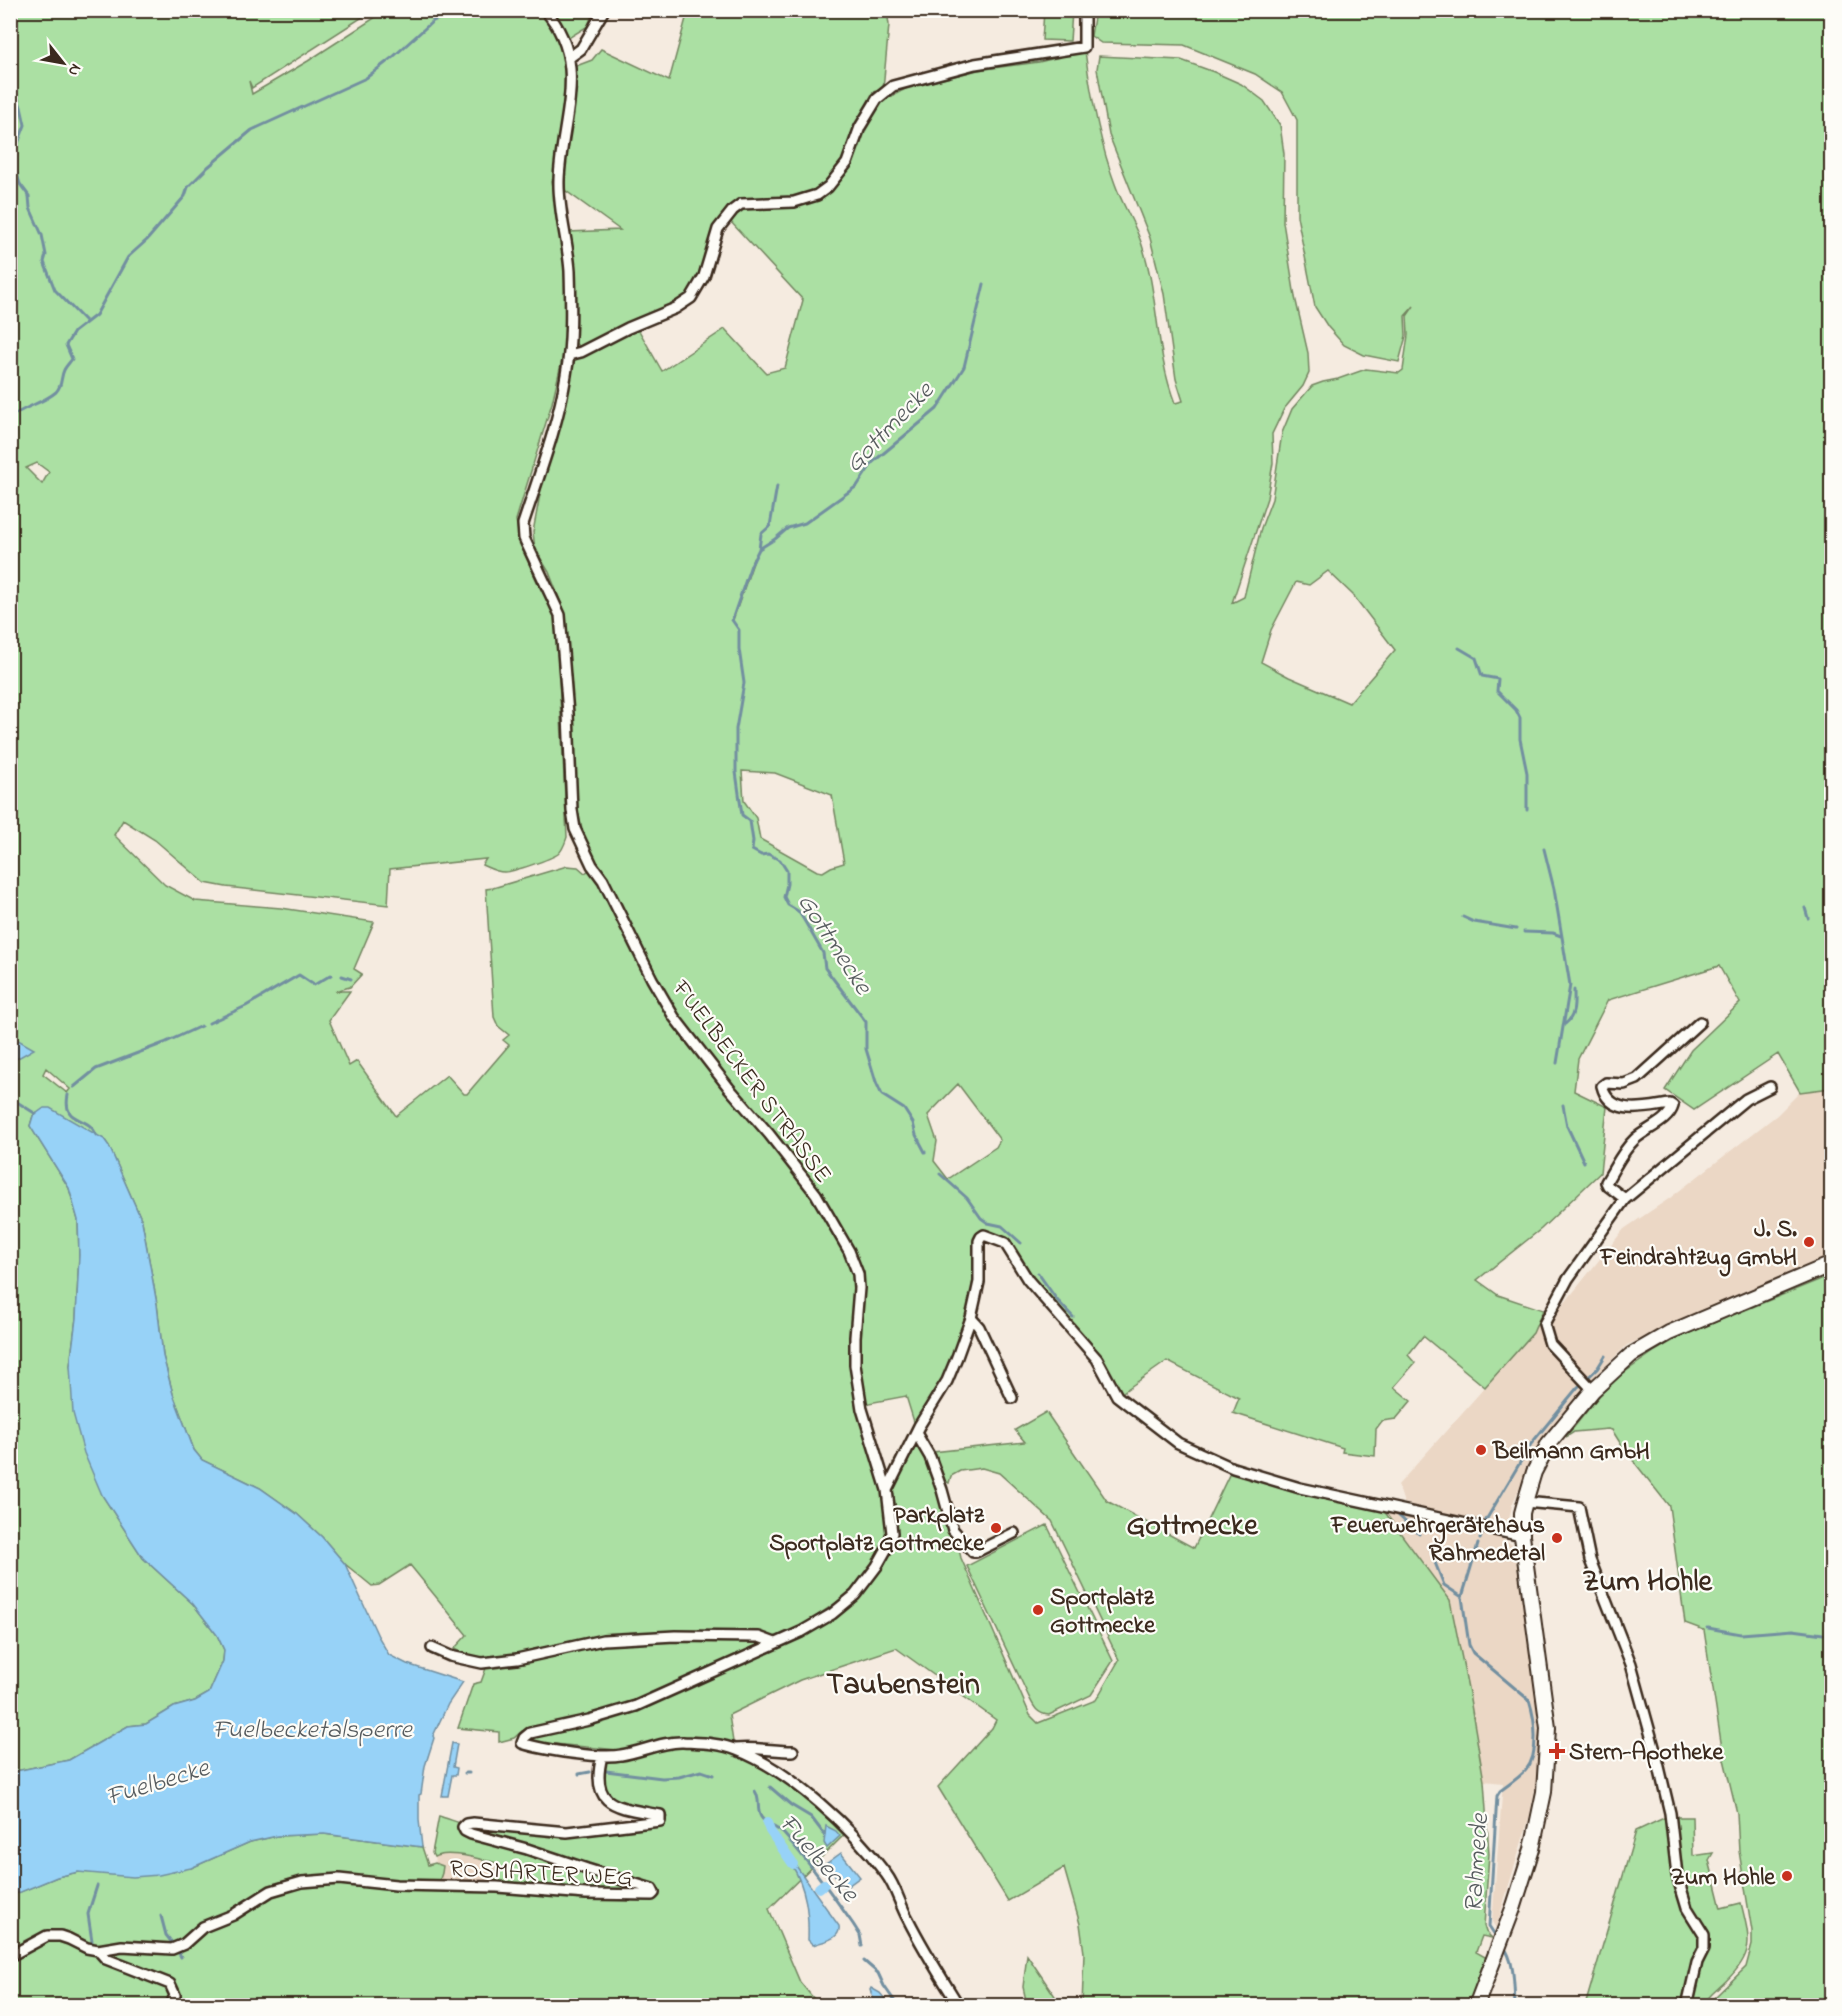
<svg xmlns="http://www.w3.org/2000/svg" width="1842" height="2016" font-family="'Indie Flower',sans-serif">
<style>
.built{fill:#ebd7c5}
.green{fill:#abe0a3;stroke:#738560;stroke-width:1.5;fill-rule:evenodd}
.water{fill:#97d2f7;stroke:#728fa0;stroke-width:1.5}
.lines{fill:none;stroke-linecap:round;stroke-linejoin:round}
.stream{stroke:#728fa0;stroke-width:3}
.canal{stroke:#97d2f7;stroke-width:10}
.minor-casing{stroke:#3b2a1e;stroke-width:14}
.secondary-casing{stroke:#3b2a1e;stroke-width:18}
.minor{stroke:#fdfcf7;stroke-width:9}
.secondary{stroke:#fdfcf7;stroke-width:14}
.poi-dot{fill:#c8321e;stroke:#fdfcf7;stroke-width:2}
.labels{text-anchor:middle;stroke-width:4.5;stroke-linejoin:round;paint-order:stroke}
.street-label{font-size:24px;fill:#3b2a1e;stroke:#fdfcf7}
.poi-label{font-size:24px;font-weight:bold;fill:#3b2a1e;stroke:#fdfcf7;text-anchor:end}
.water-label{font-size:26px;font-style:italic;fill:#575c5f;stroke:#fdfcf7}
.district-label{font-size:30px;font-weight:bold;fill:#3b2a1e;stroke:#fdfcf7}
</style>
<rect width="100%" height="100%" fill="#f5ebe0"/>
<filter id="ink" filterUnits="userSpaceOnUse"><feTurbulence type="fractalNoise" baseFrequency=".0167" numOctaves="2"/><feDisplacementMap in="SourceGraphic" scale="12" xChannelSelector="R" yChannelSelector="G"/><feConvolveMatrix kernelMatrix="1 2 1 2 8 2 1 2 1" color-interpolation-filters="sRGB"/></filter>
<g filter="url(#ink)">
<path class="built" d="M1831,1088V1261L1627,1345L1582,1389L1536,1449L1529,1467L1512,1505L1508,1525L1505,1530L1404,1503L1398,1485L1533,1333L1543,1310L1563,1305L1624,1229L1670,1198L1777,1115L1800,1092Z
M1384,1511L1483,1533L1502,1539L1514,1546L1535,1684L1539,1735L1537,1777L1530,1815L1496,1928L1492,1922L1503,1783L1484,1781L1469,1693L1450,1600Z
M439,1854L457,1855L498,1863L494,1884L437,1883L443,1866L435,1863L434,1857Z"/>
<path class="green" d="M11,11H372L252,88L249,81L252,94L308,61L385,11H593L588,26L565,40L571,68L592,60L601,49L669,81L688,11H887L889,25L883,89L873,92L856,126L843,161L826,184L816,191L787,198L736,201L728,207L716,224L698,279L690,293L680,300L630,322L592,344L581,348L575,343L572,344L568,232L620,230L552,181L566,270L565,347L552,403L516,520L520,544L539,586L556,617L567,837C565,843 563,850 558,854C551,859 513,872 504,872C496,872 489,868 482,865L486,859L390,869L388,905L226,887L205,883L155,840L123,820L114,835L165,885L195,901L281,908L374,922L354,969L362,974L350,987L335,991H350L329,1020L349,1066L357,1061L396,1116L447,1075L464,1094H467L509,1045L503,1040L509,1035L498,1026L494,1017L486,889L493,888L567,866L578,867L585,873L597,864L585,838L577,811L566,616L549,572L535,549L533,532L541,489L570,368L575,360L637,327L662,371L725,329L766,373L785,368L803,300L729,220L744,210L756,207L801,205L830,192L842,179L849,167L863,129L881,102L907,88L978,70L1039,62L1085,51C1091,96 1099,141 1115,184C1122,204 1134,222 1141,242C1159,294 1155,352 1175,403L1183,401L1176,379L1164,294L1150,238L1109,135L1097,69L1099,56L1181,60L1214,72L1241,84L1264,101L1280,125L1284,154L1283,222L1295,297L1308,353L1309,373L1303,386L1284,409L1272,434L1273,463L1267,498L1232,603L1244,597L1261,528L1272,499L1282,433L1292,409L1312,386L1323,382L1338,379L1366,369L1399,373L1403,370L1408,335L1407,316L1414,306L1405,316L1406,336L1399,362L1364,355L1344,345L1328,327L1315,307L1297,216V120L1282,92L1255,74L1184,45L1101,43L1091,36L1095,11H1831V1088L1800,1092L1778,1054L1694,1110L1665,1090L1691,1050L1740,1003L1719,966L1608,1000L1578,1059L1574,1091L1607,1107L1600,1173L1541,1229L1477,1280L1498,1295L1543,1310L1533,1333L1485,1387L1423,1336L1408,1355L1415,1363L1394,1387L1411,1401L1396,1419L1382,1421L1376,1429L1375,1456L1342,1452L1343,1448L1233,1413L1239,1398L1167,1361L1120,1394L1087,1340L1067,1321L1040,1285L1029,1276L1010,1245L1002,1236L986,1231L979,1233L974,1240L973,1279L969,1309L960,1339L948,1371L915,1425L906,1396L858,1405L864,1431L884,1499L890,1529L881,1552L865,1578L849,1594L797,1629L639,1701L564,1722L522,1731L514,1738L499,1742V1732L458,1728L473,1684L481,1682L485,1671L487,1660L475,1659L454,1649L467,1635L410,1565L379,1585L372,1586L345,1564L322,1537L297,1514L260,1488L202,1460L194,1450L173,1394L163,1356L157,1304L142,1221L109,1146L104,1139L33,1116L30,1126L69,1188L78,1220L79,1255L76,1318L70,1366L102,1495L143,1558L193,1604L217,1635L224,1650L223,1661L209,1693L195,1701L174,1707L146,1724L128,1726L69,1760L11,1772ZM37,463L49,472L42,484L26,468ZM753,559L754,560L733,620H732ZM1328,571L1353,595L1395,650L1349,703L1289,677L1261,662L1271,630L1296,582L1309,585ZM742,771L775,773L832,795L844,863L831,867L823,872L817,871L760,839L756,818L744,801ZM46,1068L70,1089L67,1093L43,1074ZM958,1084L1000,1140L996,1147L948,1179L934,1161L937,1141L928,1115Z
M1044,11H1072L1070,41L1042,40Z
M1831,1275V2005H1709L1714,1998L1746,1967L1752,1945V1931L1739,1851L1737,1813L1723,1755L1704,1630L1685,1623L1669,1506L1624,1449L1612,1430L1608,1429L1574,1432L1566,1437L1599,1396L1622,1374L1655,1351L1679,1337Z
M1046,1412L1107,1501L1194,1548L1231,1471L1299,1491L1384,1511L1450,1600L1469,1693L1484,1781L1489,1854L1484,1926L1486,1932L1492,1938L1482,1936L1476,1952L1487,1958L1469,2005H1082L1084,1953L1080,1924L1064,1868L1008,1901L938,1787L992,1728L996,1720L896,1648L800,1680L729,1715L733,1742L678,1738L619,1750L543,1743L535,1741L533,1737L536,1736L571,1729L641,1707L775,1649L826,1622L854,1601L866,1588L884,1562L895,1531L896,1511L893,1491L914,1446H918C936,1472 943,1506 950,1536L956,1537L961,1558L1030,1715L1038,1723L1096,1700L1119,1660L1052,1521L999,1473L982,1468L960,1471L951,1476L949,1483L942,1479L933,1452L1025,1442L1015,1430Z
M1047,1525L1113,1661L1091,1695L1049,1715C1036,1714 1033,1705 1028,1695L967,1566Z
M689,1745C707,1748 726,1750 744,1758C781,1773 816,1807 844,1835L769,1909L800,1982L819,2005H11L10,1896L57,1877L78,1872L103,1873L191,1868L250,1842L277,1836L324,1834L422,1847L428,1865L435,1863L443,1866L442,1873L436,1890L494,1891L497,1863C482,1860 448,1849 434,1857L432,1853L439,1816C452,1820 466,1826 479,1828C505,1832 659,1841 667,1817L664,1813L621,1803L609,1799C602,1785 598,1774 608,1760L622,1759L648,1751Z
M1666,1817H1692L1693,1856L1713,1853L1709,1860L1721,1908L1741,1903C1750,1940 1755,1953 1726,1981C1718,1989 1708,1996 1703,2005L1585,2006L1636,1831Z
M1027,1955L1061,2005H1027L1023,1987Z"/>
<path class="water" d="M11,1036L34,1049L11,1062Z
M44,1108H50L104,1139L109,1146L142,1221L157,1304L163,1356L173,1394L194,1450L202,1460L260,1488L297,1514L322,1537L345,1564L378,1636L389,1655L407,1664L463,1682L448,1704L433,1736L434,1738L425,1766L421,1794L419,1795V1820L422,1847L324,1834L277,1836L250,1842L191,1868L159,1875L133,1877L78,1872L57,1877L11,1896V1772L69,1760L128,1726L146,1724L174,1707L195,1701L209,1693L223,1661L224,1650L217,1635L193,1604L143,1558L102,1495L84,1453L73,1413L70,1366L76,1318L79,1255L78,1220L69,1188L30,1126L33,1116Z
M452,1743L457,1744L453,1767L457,1768L456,1775H452L448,1796H442Z
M826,1826L836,1831L840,1836L827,1848L824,1843Z
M841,1853L860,1877L845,1888L826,1864Z
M794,1863L839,1926C841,1939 824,1941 813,1945L808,1940C809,1913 806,1889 792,1865Z
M871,1988L880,1993L890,2005H876L870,1990Z"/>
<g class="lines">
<path class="stream" d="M12,83L21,107L25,125L12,159L20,184L29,196L30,208L42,235L46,255L44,262L55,290L85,321
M10,418C24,406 42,404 56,392C63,385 60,378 64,370C66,366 70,362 72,359L66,345L74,332L96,315L128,257L147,240L185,196L188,187L208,167L252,130L366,78L393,57L433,21L459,10
M759,549L761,534L770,526L777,486
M1459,648L1476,658L1482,676L1498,679L1497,691L1516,710L1520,718V739L1527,773V810
M1544,849L1554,889L1570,985L1557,1063
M1805,908L1808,918
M1463,917L1474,922L1516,929
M1524,932L1553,933L1561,936
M342,976L351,979
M209,1023L246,1006L299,975L314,985L331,975
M1565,1024C1576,1016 1574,1003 1574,990
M74,1087L96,1069L164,1043L201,1026
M10,1093L17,1102L36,1114
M68,1095C62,1126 89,1114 96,1135
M1563,1105L1567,1126L1584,1162
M925,1152L916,1135L913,1123L904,1109L882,1095L876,1082L866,1049V1022L825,968L823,953L804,920L798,911L788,905L784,897L787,884V871L780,860L768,854L761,855L752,850L753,841L750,821L742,815L736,772V729L744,683L739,649V630L732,620L751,565L759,549L775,539L788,528L805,523L857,486L873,462L937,409L964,367L984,284
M940,1174L967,1198L981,1218L988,1223L1002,1226L1021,1243
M1038,1273L1057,1300L1073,1317
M1399,1516L1419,1534
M1480,1539L1486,1520L1531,1444L1577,1388L1597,1369L1605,1356
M1478,1544L1462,1597L1469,1645L1473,1653L1529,1700C1535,1719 1540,1753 1526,1770C1519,1778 1508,1785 1500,1791L1497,1796L1489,1926L1497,1938
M1434,1560L1444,1585L1462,1597
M1708,1628L1741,1634L1793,1630L1823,1634
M606,1771L662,1778L679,1777L701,1771L713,1775
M465,1773H469
M579,1774L590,1772
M770,1787L791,1805L811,1817L824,1834
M755,1791C761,1800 756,1809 761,1817C766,1825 777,1827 784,1834C809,1862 831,1893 853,1924L860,1935L862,1946
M161,1916L166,1935L173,1944
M92,1941L88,1914L97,1886
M1503,1946C1515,1960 1514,1987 1515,2006
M178,1951L181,1957
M864,1961L878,1973L884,1986L898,2006"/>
<path class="canal" d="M767,1823L770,1831L793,1864
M819,1888L824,1884"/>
<g class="minor-casing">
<path id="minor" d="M545,10C591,63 561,119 559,180C558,211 568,241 570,271C571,305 572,342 566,375C558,426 539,475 523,524L524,538L560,615L568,714L572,810L575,829L592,865L603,880L652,979L674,1017L729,1088L769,1134L816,1194L849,1251L858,1274L859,1288L855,1337V1365L862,1409L887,1490L892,1533L886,1550L877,1566L855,1595L832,1614L801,1632L636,1706L589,1720L530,1733L524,1738L522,1743C543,1750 601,1759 621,1755C641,1752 663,1741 683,1742C701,1743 720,1743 737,1750C791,1771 852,1828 886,1874C896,1887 900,1905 908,1919C923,1949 941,1977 959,2006
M570,57L581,49L604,10
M569,355L581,352L628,328L676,308L691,298L704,276L718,229L733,210L741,204L794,202L817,195L828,187L847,163L860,127L877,99L893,86L975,64L1084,47V10
M1625,1199L1608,1186L1606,1182C1615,1168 1622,1151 1635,1139C1646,1129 1669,1121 1673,1106L1670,1104C1647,1107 1610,1118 1602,1086L1606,1083L1624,1084L1637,1079L1700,1022
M971,1318L979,1327L1012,1398
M1593,1390L1550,1344L1544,1324L1568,1279L1625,1199L1746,1099L1770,1087
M916,1433L930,1457L942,1490L953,1530L973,1552H976L1014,1533
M887,1490L919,1426L947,1381L957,1357L971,1318L979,1282V1241L981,1237L984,1235L1005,1243L1028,1280L1097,1359L1117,1396L1178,1443L1233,1468L1300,1488L1522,1536
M1525,1502L1579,1507L1590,1560L1631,1664L1656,1754L1670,1813L1677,1875L1687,1908L1704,1935V1948L1697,1962L1687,2006
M432,1648L450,1656L482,1663L517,1659L603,1640L675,1636L759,1637L775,1643
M736,1749C755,1747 774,1751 793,1751
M98,1950L106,1959L170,1984L175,1995L171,2006
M10,1956L47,1936H60L69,1939L87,1948L98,1950L122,1946L172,1949L184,1944L203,1927L233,1915L271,1891L302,1882L339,1879L396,1885L497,1887L586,1894L652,1895L654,1893L652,1889L587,1869L527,1849L471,1834L465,1831L463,1827L466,1824L473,1823L567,1832L660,1821V1815C618,1807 589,1808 602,1756"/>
</g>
<g class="secondary-casing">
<path id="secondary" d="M1476,2006L1514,1906L1532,1849L1544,1792L1548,1728L1522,1536V1513L1525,1502L1534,1472L1549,1443L1593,1390L1631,1355L1669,1333L1832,1264"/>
</g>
<use href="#minor" class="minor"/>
<use href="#secondary" class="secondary"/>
</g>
</g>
<g class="poi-dot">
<circle cx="1809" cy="1242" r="6"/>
<circle cx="1481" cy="1450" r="6"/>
<circle cx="996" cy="1528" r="6"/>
<circle cx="1557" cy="1538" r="6"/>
<circle cx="1038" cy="1610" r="6"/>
<path d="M1554 1742h6v6h6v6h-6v6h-6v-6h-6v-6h6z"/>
<circle cx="1787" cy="1876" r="6"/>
</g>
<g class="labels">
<g class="street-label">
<text transform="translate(753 1081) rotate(53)" y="8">FUELBECKER STRASSE</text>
<text transform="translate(541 1872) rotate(3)" y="8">ROSMARTER WEG</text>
</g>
<g class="poi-label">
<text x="1797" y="1236">J. S.<tspan x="1797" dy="28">Feindrahtzug GmbH</tspan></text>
<text x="1493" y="1458" text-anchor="start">Beilmann GmbH</text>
<text x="984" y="1522">Parkplatz<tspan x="984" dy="28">Sportplatz Gottmecke</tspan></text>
<text x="1545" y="1532">Feuerwehrgerätehaus<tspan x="1545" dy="28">Rahmedetal</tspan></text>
<text x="1050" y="1604" text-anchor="start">Sportplatz<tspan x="1050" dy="28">Gottmecke</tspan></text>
<text x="1569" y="1759" text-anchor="start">Stern-Apotheke</text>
<text x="1775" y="1884">Zum Hohle</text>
</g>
<g class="water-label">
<text transform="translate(888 426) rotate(-46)" y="9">Gottmecke</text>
<text transform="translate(836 943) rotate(57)" y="9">Gottmecke</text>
<text x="312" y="1737">Fuelbecketalsperre</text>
<text transform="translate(157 1781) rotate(-17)" y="9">Fuelbecke</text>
<text transform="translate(820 1857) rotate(49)" y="9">Fuelbecke</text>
<text transform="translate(1475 1863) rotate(-86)" y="9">Rahmede</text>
</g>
<g class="district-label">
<text x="1192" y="1534">Gottmecke</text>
<text x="1647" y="1590">Zum Hohle</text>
<text x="903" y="1693">Taubenstein</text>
</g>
</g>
<rect width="1842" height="2016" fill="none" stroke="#fdfcf7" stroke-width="36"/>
<rect x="18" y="18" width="1806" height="1980" fill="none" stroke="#3b2a1e" stroke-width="2" filter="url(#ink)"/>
<g transform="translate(63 63) rotate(121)" stroke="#fdfcf7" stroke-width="4.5" paint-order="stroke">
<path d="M0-4.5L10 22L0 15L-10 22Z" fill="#3b2a1e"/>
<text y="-9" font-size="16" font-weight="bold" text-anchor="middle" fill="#3b2a1e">N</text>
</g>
</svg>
